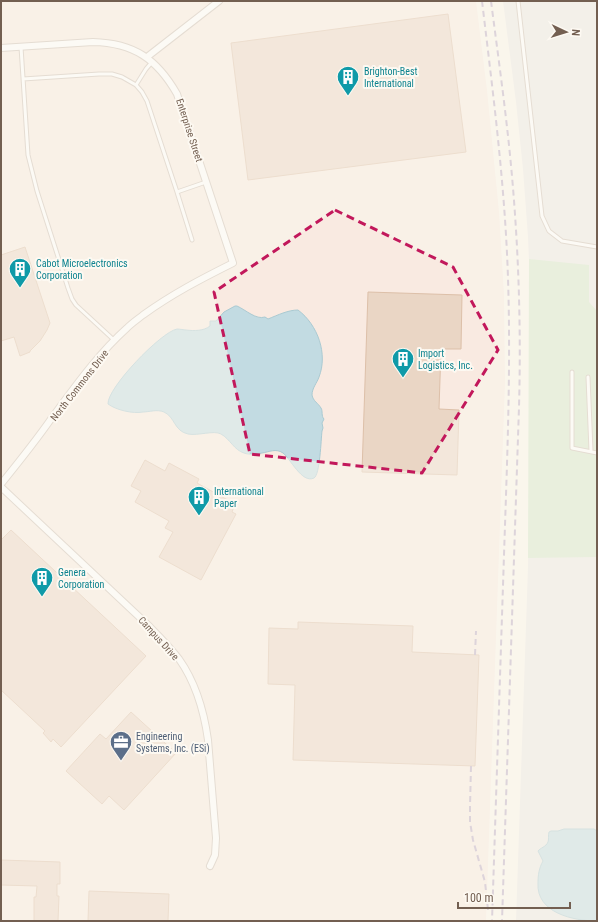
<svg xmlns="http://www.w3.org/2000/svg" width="598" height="922" font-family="'Roboto Condensed',sans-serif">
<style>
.commercial{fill:#f9eae1}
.industrial{fill:#ece8e4}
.green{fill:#d5e7cb}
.water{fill:#c2dbe2;stroke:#aacad2}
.building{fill:#ead6c5;stroke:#ddc0a9}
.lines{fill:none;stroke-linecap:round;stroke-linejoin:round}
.service-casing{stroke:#ccbfb3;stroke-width:5}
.minor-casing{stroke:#ccbfb3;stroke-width:8}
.service{stroke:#fff;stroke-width:3}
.minor{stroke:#fff;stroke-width:6}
.rail{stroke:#baaac4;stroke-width:2;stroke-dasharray:6 4;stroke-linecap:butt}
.marked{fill:none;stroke:#c2185b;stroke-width:3;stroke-dasharray:8 5;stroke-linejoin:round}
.labels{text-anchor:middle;stroke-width:4;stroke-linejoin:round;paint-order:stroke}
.culture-label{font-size:10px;fill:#0d838f;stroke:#fdf9f2;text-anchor:start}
.street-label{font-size:10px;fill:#735f51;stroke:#fdf9f2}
.service-label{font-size:10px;fill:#4e5e75;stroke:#fdf9f2;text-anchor:start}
</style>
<rect width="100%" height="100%" fill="#faf6ec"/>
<path class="commercial" d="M1,1H476L487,90L499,212L504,295L505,382L486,921H1Z"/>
<path class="industrial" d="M503,1H597V921H516L528,567L531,372V306L528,237L523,169L516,102Z"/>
<path class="green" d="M529,259L589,265V302L597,311V557L528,558Z"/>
<path class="water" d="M235,306H237C246,310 256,320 265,317L268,319C278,315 288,310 298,310C318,325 328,354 319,377C317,383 312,388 312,395C313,401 318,403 321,408C323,411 321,416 324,419L322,423L323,428L322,431C321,439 320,475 314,478C302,484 290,458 283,453C276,448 269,452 262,453C257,454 249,455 244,453C234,450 230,439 221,434C214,430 198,436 188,434C174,431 175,417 164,412C157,409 149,412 143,412C133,414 116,410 108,404C107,388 161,332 177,329C180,329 184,330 186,330C194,331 204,331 210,326V321H216L224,312Z
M564,829H594L597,831V921C574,921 536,913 538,883C538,875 539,868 543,861L538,851C540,848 546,847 548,842C549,840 548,835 549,832L551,831H558Z"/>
<path class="building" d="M448,14L466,152L248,180L231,43Z
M25,247L50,323L47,330L40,341L30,351V352L20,356L14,337L1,341V255Z
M368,292L462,295L461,349H441L439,409L459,410L457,475L362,472Z
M145,460L165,471L169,463L199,479L197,483L235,504L232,512L236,514L201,580L159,557L173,532L165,528L169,521L135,502L141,491L131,486Z
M11,530L146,656L61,747L53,739L51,742L43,733L45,731L1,690V540Z
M298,622L413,626L412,652L479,655L475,766L293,760L295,685L268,684L269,628L298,629Z
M131,712L176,753L124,810L109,796L102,804L66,771L100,734L106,739Z
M1,860L60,862V884H57V896H59L58,921H34V897H36L37,886L1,885Z
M89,891L169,894L168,921H88Z"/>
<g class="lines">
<g class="service-casing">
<path id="service" d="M518,1L542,216L549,231L562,241L597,247
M21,47L28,155L37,191L68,288L72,299L76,305L115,341
M23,79L99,74H112L122,77L136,85L146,69L152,62
M136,85L142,92L147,101L177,192L206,182
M177,192L192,240
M572,372V448L597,453
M588,377L591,451"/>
</g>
<g class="minor-casing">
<path id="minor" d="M1,48L93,42C134,43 157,59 177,94L233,263C201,279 172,294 143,315C138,319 132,323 127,328C97,355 74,388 51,419C35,442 18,463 1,484
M147,57L219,1
M1,487L150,627C160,637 170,647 179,659C196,683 204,711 208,740L216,838L215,855L210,866"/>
</g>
<use href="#service" class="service"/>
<use href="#minor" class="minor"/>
<path class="rail" d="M482,1C493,93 505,185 508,278C511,370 507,463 504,555C500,677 496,799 492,921
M491,1C499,63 508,126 513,188C519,261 521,334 519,407L502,921
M475,655L476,631
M471,766L470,807V822L473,840L485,882L488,910"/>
</g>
<path d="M0 0H598V922H0ZM335,210L453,267L498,350L422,473L250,454L214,292Z" fill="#faf6ec" fill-opacity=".55" fill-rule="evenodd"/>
<path class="marked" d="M335,210L453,267L498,350L422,473L250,454L214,292Z"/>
<defs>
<g id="building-pin" transform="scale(1.15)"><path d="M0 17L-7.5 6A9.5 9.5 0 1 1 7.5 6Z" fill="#0f9aa8" stroke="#fdf9f2"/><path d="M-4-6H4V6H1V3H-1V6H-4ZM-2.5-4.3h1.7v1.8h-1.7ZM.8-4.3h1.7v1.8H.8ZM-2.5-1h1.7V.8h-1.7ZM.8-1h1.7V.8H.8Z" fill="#fff"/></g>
<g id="office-pin" transform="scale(1.15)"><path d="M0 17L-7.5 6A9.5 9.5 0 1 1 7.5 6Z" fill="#5c6f8a" stroke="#fdf9f2"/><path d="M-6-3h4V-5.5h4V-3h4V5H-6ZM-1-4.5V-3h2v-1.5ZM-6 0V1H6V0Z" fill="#fff"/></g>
</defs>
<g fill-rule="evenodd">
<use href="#building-pin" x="348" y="77"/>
<use href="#building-pin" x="20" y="269"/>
<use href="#building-pin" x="403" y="359"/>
<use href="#building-pin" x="199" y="497"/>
<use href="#building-pin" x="42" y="578"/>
<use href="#office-pin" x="121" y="742"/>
</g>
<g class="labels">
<g class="culture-label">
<text x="364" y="75">Brighton-Best<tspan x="364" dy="12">International</tspan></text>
<text x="36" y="267">Cabot Microelectronics<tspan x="36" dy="12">Corporation</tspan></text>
<text x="418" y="357">Import<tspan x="418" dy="12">Logistics, Inc.</tspan></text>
<text x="214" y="495">International<tspan x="214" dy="12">Paper</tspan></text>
<text x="58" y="576">Genera<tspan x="58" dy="12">Corporation</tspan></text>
</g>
<g class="street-label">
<text transform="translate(190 130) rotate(72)" y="4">Enterprise Street</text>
<text transform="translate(79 385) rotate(-52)" y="4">North Commons Drive</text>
<text transform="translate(159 638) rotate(48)" y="4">Campus Drive</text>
</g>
<g class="service-label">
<text x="136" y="740">Engineering<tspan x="136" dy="12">Systems, Inc. (ESi)</tspan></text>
</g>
</g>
<rect width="598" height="922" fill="none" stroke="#735f51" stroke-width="4"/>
<g transform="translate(566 32) rotate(94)" stroke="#fdf9f2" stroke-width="3" paint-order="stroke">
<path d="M0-3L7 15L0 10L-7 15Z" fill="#735f51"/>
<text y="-6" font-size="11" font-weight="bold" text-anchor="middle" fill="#735f51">N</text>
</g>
<path d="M458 902v6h112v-6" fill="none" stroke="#735f51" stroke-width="2"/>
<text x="464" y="902" font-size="12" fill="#735f51" stroke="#fdf9f2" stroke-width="3" paint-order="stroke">100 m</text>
</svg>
